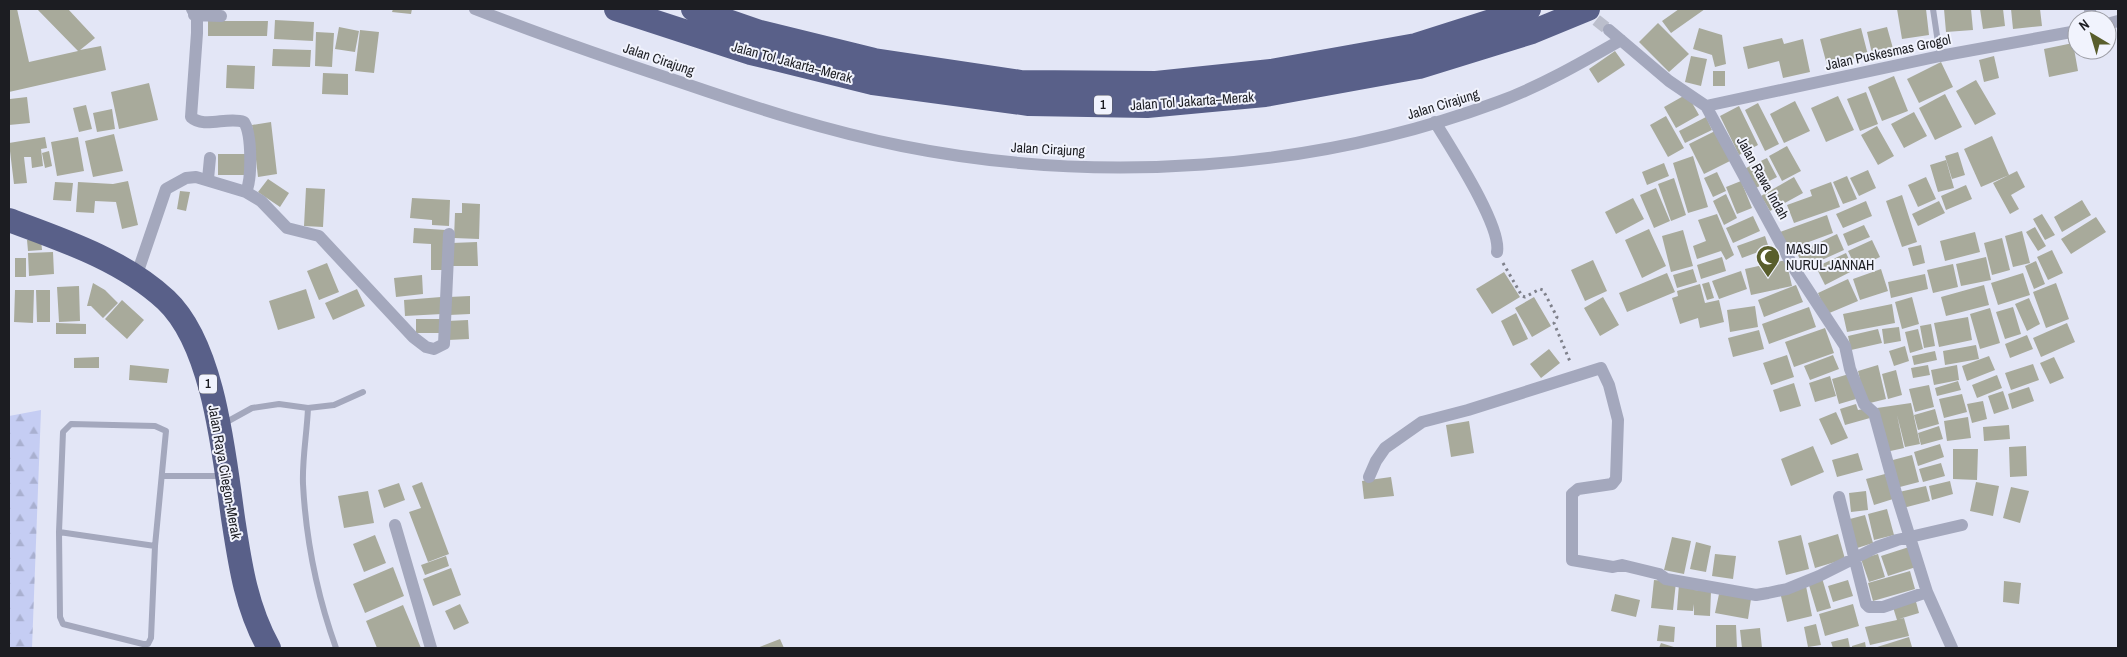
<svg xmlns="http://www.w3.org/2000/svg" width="2127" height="657" font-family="'Archivo Narrow',sans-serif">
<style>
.forest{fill:url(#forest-firs)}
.building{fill:#a8aa9b}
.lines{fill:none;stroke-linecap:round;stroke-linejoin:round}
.street-tunnel{stroke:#bbbecc;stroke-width:12;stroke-dasharray:12 6;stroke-linecap:butt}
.path{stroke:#7f818b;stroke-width:3;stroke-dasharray:2.5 4;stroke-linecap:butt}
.lane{stroke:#a4a8bd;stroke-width:6}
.street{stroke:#a4a8bd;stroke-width:12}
.highway{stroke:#596089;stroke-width:24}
.labels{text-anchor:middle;stroke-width:4;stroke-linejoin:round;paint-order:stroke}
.shield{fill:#f1f3fd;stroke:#5c5d64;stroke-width:1}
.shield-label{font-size:12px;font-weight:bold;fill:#1c1d22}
.street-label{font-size:14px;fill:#1c1d22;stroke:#f1f3fd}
.poi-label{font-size:14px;fill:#1c1d22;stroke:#f1f3fd;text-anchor:start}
</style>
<defs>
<pattern id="forest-firs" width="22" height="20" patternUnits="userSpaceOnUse" patternTransform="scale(1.25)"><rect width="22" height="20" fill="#c5cdf3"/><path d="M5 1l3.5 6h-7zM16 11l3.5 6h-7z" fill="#a9b0d0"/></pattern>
</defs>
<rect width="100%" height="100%" fill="#e3e6f6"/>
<path class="forest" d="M41,410L32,648H9V416Z"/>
<path class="building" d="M9,9H17L29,62L78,51L37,9H68L95,38L80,50L101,46L106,70L9,92Z
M393,9H412L411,14L392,12Z
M1679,9H1705L1671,33L1662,21Z
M1897,9H1926L1929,35L1902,39Z
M1944,9H1971L1973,30L1946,32Z
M1980,9H2003L2005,26L1983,29Z
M2011,9H2040L2042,26L2013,29Z
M275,20L314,22L313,41L274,39Z
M208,21H268L267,36H208Z
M1658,23L1689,54L1669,72L1639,42Z
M339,27L359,31L355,52L335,49Z
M1887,27L1894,52L1873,58L1867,32Z
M1699,28L1722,35L1726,64L1715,67L1712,55L1693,49Z
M1861,28L1868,55L1827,65L1820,39Z
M360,30L379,32L374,73L355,71Z
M316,32L334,33L332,67L315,66Z
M1782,38L1784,44L1803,39L1810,72L1783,78L1779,61L1748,69L1743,47Z
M2073,43L2078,71L2049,77L2044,49Z
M273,49L311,50L310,67L272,66Z
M1615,51L1625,65L1598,83L1589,69Z
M1691,56L1707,59L1701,86L1685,82Z
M1994,56L1999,78L1984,82L1979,60Z
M1941,62L1953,87L1919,103L1907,79Z
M227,65L255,66L254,89L226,88Z
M1713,71H1725V86H1713Z
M323,73L348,74V95L322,94Z
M1894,76L1908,111L1882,121L1868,87Z
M1976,80L1996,114L1975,125L1956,91Z
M149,83L158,120L119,129L111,92Z
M1866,92L1878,124L1860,131L1847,99Z
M1687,94L1699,115L1676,128L1664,107Z
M1945,94L1962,127L1935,140L1919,108Z
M1838,96L1854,130L1826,142L1811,108Z
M27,97L30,123L9,125L10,99Z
M1795,101L1810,131L1784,143L1770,114Z
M1758,103L1779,144L1765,151L1745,110Z
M86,105L92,129L79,132L73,108Z
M1739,106L1758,145L1739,155L1720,116Z
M112,109L115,129L97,132L93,113Z
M1914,112L1927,136L1904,148L1891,124Z
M1666,116L1684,148L1668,157L1650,125Z
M1706,117L1712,130L1685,143L1679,131Z
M271,122L277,174L258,177L252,125Z
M1877,126L1894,156L1878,165L1861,135Z
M1715,131L1730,161L1704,174L1689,144Z
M114,134L123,171L93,177L85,141Z
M1992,136L2009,175L1981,187L1964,149Z
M45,137L47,148L41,149L43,166L32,168L31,157H24L27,183L14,184L9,143Z
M78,137L84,171L57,176L51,142Z
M1787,146L1801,171L1782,181L1769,156Z
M49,151L52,166L45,168L42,153Z
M1958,152L1965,175L1952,179L1945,156Z
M218,154H245V175H218Z
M1693,156L1708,207L1688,213L1673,163Z
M1767,158L1777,177L1754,189L1744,169Z
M1946,160L1954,188L1938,192L1930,165Z
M1664,163L1669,176L1647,185L1642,172Z
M1868,170L1876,188L1859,196L1850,178Z
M2017,171L2025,187L2011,195L2019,209L2010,214L1993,183Z
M1717,172L1726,191L1713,197L1704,178Z
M1847,176L1857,199L1843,204L1833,182Z
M1794,177L1803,193L1770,211L1761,196Z
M1926,177L1936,199L1918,207L1908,185Z
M1674,178L1686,215L1671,221L1658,184Z
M268,179L289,193L280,207L258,192Z
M128,181L138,225L122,229L116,202L95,201L94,213L76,212L78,182L113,184Z
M1741,181L1752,208L1737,214L1726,187Z
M55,182L73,183L71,201L53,200Z
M1831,182L1840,207L1794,223L1787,205L1812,196L1810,190Z
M1966,185L1972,199L1946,210L1941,196Z
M306,188L325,189L323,227L304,226Z
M1656,188L1670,221L1654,228L1640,195Z
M180,191L190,192L186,211L177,209Z
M1726,194L1737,218L1724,225L1713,201Z
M1902,195L1917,242L1902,247L1886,201Z
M412,198L450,200L449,226L432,225V220L410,218Z
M1633,198L1644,219L1616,234L1605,212Z
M2082,200L2091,215L2062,232L2054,217Z
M1866,201L1872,216L1843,228L1836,214Z
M1939,201L1945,213L1918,226L1912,214Z
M462,203L480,204L479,239L454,238L455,213H462Z
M1717,214L1734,255L1726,260L1721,251L1697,259L1693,246L1706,241L1698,220Z
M2042,214L2055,235L2045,240L2033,219Z
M1827,215L1833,233L1787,250L1780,232Z
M1753,216L1760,231L1733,243L1726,228Z
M2096,217L2106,232L2071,254L2061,239Z
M1864,225L1870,237L1848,246L1843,234Z
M2035,227L2046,246L2038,251L2026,232Z
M414,228L446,230L445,270H431V244L413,243Z
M1649,229L1666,266L1642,278L1625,240Z
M1683,230L1693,266L1671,272L1662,236Z
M2022,231L2030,263L2013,267L2005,236Z
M1975,232L1980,252L1945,261L1940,241Z
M1837,234L1844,250L1804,268L1797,253Z
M1765,236L1769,248L1742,258L1737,246Z
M2002,238L2010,270L1992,275L1984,243Z
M41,239L42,250L28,251L27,240Z
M1872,240L1880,257L1856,268L1848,251Z
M477,242L478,266H453L452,243Z
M1921,245L1925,263L1913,266L1908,248Z
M2052,250L2063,273L2048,280L2037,257Z
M53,252L54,274L29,276L28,253Z
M1846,253L1854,270L1825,285L1816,267Z
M1722,257L1726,271L1701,279L1697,265Z
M1986,257L1991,280L1961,286L1956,264Z
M15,258H26V277H15Z
M1593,260L1607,291L1585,301L1571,270Z
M1786,260L1792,286L1751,295L1745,269Z
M2036,261L2045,284L2034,289L2025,266Z
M327,263L339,292L319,300L307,271Z
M1953,264L1958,287L1933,293L1927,270Z
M1693,269L1697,282L1677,288L1673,275Z
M1881,269L1888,291L1860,300L1853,279Z
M1741,271L1747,289L1719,299L1712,281Z
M1504,272L1520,297L1492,314L1476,289Z
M1667,273L1675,292L1627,312L1619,293Z
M2023,273L2030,295L1998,305L1991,283Z
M1925,274L1928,289L1891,298L1888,282Z
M422,275L423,294L396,297L394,278Z
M1848,279L1858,301L1827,314L1818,293Z
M1709,282L1714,298L1707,300L1702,284Z
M93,283L105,290L118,303L103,318L91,306H87Z
M2056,283L2069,319L2046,328L2033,292Z
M1700,284L1705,303L1719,300L1724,322L1700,328L1698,318L1680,324L1672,298L1678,296L1677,291Z
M1796,285L1803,302L1764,317L1758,300Z
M1984,285L1989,305L1946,316L1941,297Z
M79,286L80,321L59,322L57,287Z
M306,289L315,318L278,330L269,301Z
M357,289L365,306L333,320L325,303Z
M15,290H34L33,323L14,322Z
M36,290H50V322H37Z
M470,296V314L449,315V297Z
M441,297L442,314L405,316L404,300Z
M1534,297L1551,326L1532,337L1515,308Z
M1603,297L1619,325L1600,336L1584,308Z
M1912,297L1919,324L1902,329L1895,302Z
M2029,298L2040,324L2027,331L2015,304Z
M122,300L144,320L127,339L105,319Z
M1892,304L1895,323L1847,332L1843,314Z
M1755,306L1758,327L1730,332L1727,310Z
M1809,307L1816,327L1769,344L1762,324Z
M2013,307L2021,334L2005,339L1996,312Z
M1990,308L2000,343L1980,349L1970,314Z
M1516,313L1528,339L1513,346L1501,321Z
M1968,317L1972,340L1939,347L1934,323Z
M416,319H440V333H416Z
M468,320L469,339L448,340L447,321Z
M56,323L86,324V334H56Z
M2067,323L2075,342L2041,357L2033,338Z
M1931,324L1935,346L1924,348L1920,326Z
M1899,327L1901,341L1884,344L1882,329Z
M1825,328L1834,353L1794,367L1785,342Z
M1878,329L1882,343L1851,350L1848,336Z
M1918,329L1923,349L1910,353L1905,332Z
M1759,330L1764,349L1733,357L1728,338Z
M2027,335L2033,349L2010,358L2005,344Z
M1976,345L1979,359L1945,365L1943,351Z
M1905,346L1909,361L1894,366L1889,351Z
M1549,349L1560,363L1541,378L1530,364Z
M1935,351L1937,360L1914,365L1912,356Z
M1787,355L1794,377L1771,385L1763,363Z
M1833,355L1839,369L1810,380L1804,366Z
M1989,356L1995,370L1967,381L1962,366Z
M99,357V368H74V358Z
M2054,357L2064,378L2050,384L2040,363Z
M2033,364L2039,380L2011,390L2005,373Z
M130,365L169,369L167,383L129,380Z
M1878,365L1886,399L1866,404L1858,371Z
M1928,365L1930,375L1913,378L1911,368Z
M1957,365L1959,380L1934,385L1931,370Z
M1896,370L1902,395L1888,399L1882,374Z
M1849,374L1856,399L1839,404L1832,379Z
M1997,375L2002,388L1977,398L1972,385Z
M1830,376L1836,396L1815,402L1809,383Z
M1958,381L1961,390L1937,396L1935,388Z
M1794,383L1801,406L1780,412L1773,390Z
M1929,385L1934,407L1915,412L1909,389Z
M2029,387L2034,401L2012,409L2008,394Z
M2003,391L2009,409L1994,414L1988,396Z
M1962,394L1967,412L1944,418L1939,399Z
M1983,401L1987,419L1972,423L1967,404Z
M1911,403L1920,444L1905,447L1897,415L1904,448L1886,452L1877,408Z
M1856,404L1858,410L1868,408L1870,418L1845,425L1840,409Z
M1935,409L1939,424L1918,430L1914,415Z
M1836,412L1848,438L1831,445L1819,419Z
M1968,417L1971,438L1947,441L1944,421Z
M1469,421L1474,453L1451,457L1446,425Z
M2009,425L2010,439L1984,441L1983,427Z
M1939,426L1943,439L1921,445L1918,433Z
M1940,444L1944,457L1918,466L1914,452Z
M1813,446L1824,472L1791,486L1781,459Z
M2026,446L2027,476L2010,477L2009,447Z
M1953,449H1978L1977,480L1953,479Z
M1858,453L1863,470L1837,477L1832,460Z
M1912,455L1919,482L1896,488L1889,461Z
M1941,463L1945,476L1923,482L1919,469Z
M1885,474L1893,499L1874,505L1866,479Z
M1391,477L1394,496L1364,499L1362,481Z
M1950,481L1953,494L1932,500L1929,486Z
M422,482L449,554L428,562L409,512L421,508L412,486Z
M1976,482L1999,486L1993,516L1970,511Z
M399,483L405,500L384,508L378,490Z
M1926,486L1930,501L1903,508L1899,492Z
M2011,487L2029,491L2020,523L2003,518Z
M368,491L374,523L344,528L338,496Z
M1866,491L1868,510L1851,512L1849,493Z
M1887,509L1894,535L1874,540L1868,514Z
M1865,515L1873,543L1854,549L1846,520Z
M1838,534L1845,559L1815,568L1808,543Z
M375,535L386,563L364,572L353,544Z
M1801,535L1809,569L1786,575L1778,541Z
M1672,537L1691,541L1684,574L1664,570Z
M1696,542L1711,546L1706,572L1690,569Z
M1909,547L1916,567L1888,576L1881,556Z
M1715,554L1736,556L1733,579L1712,576Z
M1878,554L1885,577L1869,582L1861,559Z
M446,556L449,566L425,575L421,565Z
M393,567L404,596L365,613L353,584Z
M451,568L461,595L433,606L423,579Z
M1910,571L1915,589L1873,601L1868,583Z
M1822,578L1831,608L1817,612L1808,582Z
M1654,580L1676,582L1673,610L1651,608Z
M1848,580L1853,596L1833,602L1828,586Z
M2004,581L2021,583L2019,604L2003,602Z
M1679,584L1695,585L1694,590L1711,591L1710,616L1694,615V604L1693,611L1677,610Z
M1806,586L1812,616L1787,622L1780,592Z
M1615,594L1640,600L1636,617L1611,611Z
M1719,594L1751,599L1748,619L1715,613Z
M1915,598L1919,613L1899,619L1904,618L1909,636L1870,645L1865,627L1897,620L1892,604Z
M460,604L469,623L454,630L445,611Z
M1853,604L1859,626L1825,636L1819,614Z
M403,605L421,648H377L366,621Z
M1816,624L1821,645L1808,647L1804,627Z
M1659,625L1675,627L1674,642L1657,641Z
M1716,625H1736L1737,648H1716Z
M1760,628L1762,648H1742L1740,630Z
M1909,637L1912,647L1874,648Z
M1848,638L1850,648H1833L1831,642Z
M780,639L784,648H757Z
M1865,642L1866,648H1852V646Z
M1661,643L1677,648H1659Z"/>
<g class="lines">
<path class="street-tunnel" d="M1582,9L1609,30"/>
<path class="path" d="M1503,263L1522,296L1525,297L1540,289L1543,290L1557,317L1554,323L1571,364"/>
<path class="lane" d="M1933,9L1940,56
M308,408C307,433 302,459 303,484C306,541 317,595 336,648
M223,424L252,408L279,404L308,408L334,405L363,392
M163,476H222
M59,532L60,617L63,624L143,644H148L151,638L155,546L166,431L155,426L71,424L63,432L59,532L155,546"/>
<path class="street" d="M192,9L197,18V33L191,117C204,129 228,116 244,122C252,134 252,179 246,192
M475,9C544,36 613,60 683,83C756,108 827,131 902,146C1097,185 1312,171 1498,102C1541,86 1581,63 1621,40
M2090,9L2091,20
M194,15L221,16
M2107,24L2118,21
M1609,30L1669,81L1706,106L1795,270L1845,346L1850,369L1864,404L1874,413L1896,493L1927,592
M1706,106L1940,56L2077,31
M1435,122C1450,147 1502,226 1497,252
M208,179L210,158
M136,277L166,189L186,178L196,177L246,192L261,201L287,228L319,236L413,337L426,347L434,349L444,344L449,234
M1369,477L1376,461L1385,448L1422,422L1468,410L1601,368L1609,385L1618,420L1616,479L1612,484L1578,489L1572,494V560L1613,567L1622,565L1659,574L1666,579L1756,595L1768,593L1787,589L1819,576L1877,547L1897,540L1962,525
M1839,497L1866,604L1869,607H1883L1927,592L1952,648
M395,525L431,648"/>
<path class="highway" d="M616,9L751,53L873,83L1029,104L1147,106L1265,95L1419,67L1532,32L1588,9
M693,9L760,32L874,60L1021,82L1156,83L1271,71L1416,45L1529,9
M9,220C63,240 123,260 166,300C214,345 224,455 233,518C240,564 246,607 269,648"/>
</g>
<defs>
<g id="mosque-pin" transform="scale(1.25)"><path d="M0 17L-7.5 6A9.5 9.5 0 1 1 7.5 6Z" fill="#595e2c" stroke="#f1f3fd"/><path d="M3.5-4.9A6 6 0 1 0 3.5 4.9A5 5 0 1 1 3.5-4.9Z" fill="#fff"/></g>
</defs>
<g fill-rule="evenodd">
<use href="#mosque-pin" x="1768" y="257"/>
</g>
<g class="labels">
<g class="shield">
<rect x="1094" y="95.5" width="18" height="19" rx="4"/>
<rect x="199" y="374.5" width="18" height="19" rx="4"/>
</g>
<g class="shield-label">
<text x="1103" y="109">1</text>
<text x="208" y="388">1</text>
</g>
<g class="street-label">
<text transform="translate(1888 52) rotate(-12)" y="5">Jalan Puskesmas Grogol</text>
<text transform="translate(659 59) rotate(19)" y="5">Jalan Cirajung</text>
<text transform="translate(792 62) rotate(15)" y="5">Jalan Tol Jakarta–Merak</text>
<text transform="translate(1192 101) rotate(-4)" y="5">Jalan Tol Jakarta–Merak</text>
<text transform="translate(1443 104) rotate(-17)" y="5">Jalan Cirajung</text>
<text transform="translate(1048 149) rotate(3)" y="5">Jalan Cirajung</text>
<text transform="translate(1763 178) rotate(61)" y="5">Jalan Rawa Indah</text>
<text transform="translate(225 472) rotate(80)" y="5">Jalan Raya Cilegon-Merak</text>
</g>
<g class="poi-label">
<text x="1786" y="254">MASJID<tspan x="1786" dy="16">NURUL JANNAH</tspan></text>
</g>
</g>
<rect width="2127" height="657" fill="none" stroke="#1c1d22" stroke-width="20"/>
<g transform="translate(2092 35) rotate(322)"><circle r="24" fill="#f1f3fd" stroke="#9c9da5"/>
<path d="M0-4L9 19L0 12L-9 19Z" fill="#595e2c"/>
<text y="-8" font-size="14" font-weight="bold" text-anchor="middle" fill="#1c1d22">N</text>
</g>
</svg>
